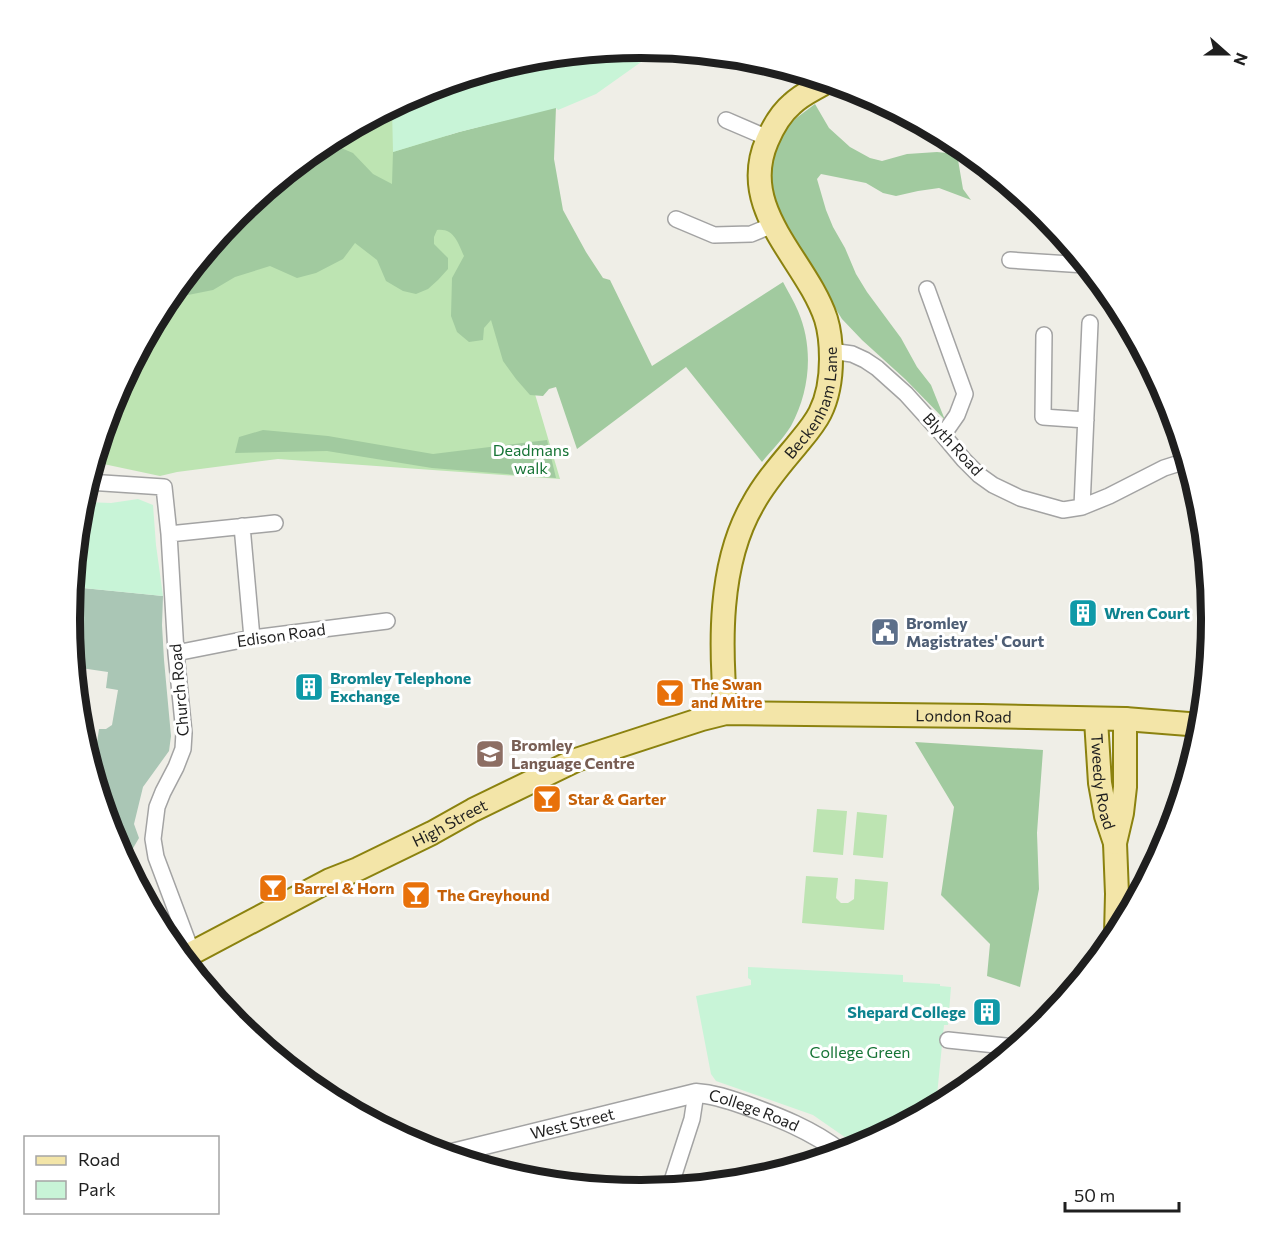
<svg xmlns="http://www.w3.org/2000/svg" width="1281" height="1238" font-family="Commissioner,sans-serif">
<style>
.grass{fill:#bde4b2}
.forest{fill:#a1ca9f}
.cemetery{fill:#aac6b5}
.park{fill:#c8f4d7}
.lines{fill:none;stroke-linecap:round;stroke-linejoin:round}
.minor-casing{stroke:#a3a3a3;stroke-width:18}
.tertiary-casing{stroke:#a3a3a3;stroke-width:21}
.primary-casing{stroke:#8b820f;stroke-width:26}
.minor{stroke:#fff;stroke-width:15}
.tertiary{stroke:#fff;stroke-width:18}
.primary{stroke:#f3e5a8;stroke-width:22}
.labels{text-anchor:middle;stroke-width:6;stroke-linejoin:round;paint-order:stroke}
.street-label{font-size:16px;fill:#1f1f1f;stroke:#fff}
.park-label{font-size:16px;fill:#177436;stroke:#fff}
.culture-label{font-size:16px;font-weight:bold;fill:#0d838f;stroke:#fff;text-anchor:start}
.service-label{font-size:16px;font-weight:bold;fill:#4e5e75;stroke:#fff;text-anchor:start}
.food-label{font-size:16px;font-weight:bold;fill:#c56008;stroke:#fff;text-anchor:start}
.education-label{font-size:16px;font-weight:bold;fill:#785e54;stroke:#fff;text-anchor:start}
.rim{fill:none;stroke:#1f1f1f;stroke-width:8}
</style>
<rect width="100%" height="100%" fill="#efeee7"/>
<path class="grass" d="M422,91L471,177L560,479L278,459L177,472L160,476L94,462L113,400L166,301L237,215L324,144Z
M817,809L847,811L843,855L813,852Z
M857,812L887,815L883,858L853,855Z
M806,876L838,878L836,898L841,903H848L854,899L855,879L888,882L884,930L802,923Z"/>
<path class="forest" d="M815,104L829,128L850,147L870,158L882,161L907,154L937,152L957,154L963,189L971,200L939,188L918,191L896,196L883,193L866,183L821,174L817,179L826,210L833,227L845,248L856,274L867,292L901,338L917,367L931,385L945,420L905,379L862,340L842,319L820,284L771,201L768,160L779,136L791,122Z
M556,107L554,159L563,210L586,252L603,278L610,280L652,366L783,282C788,292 794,301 798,311C814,348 810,391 791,426C783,439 771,451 762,462L686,367L577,449L556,387L549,389L543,396L530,395L516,379L503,361L491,320L484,328L483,340L469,342L457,332L451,316L452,278L464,256C458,243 454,228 437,230L434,237V244L448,258V269L438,280L428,289L416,294L403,291L386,281L377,260L355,243L343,259L316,273L297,278L270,266L235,277L213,290L178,297L159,314L166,301L237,215L327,142L353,153L373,174L392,184L393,152L459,132Z
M127,374L126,394L114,413H109L113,400Z
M263,430L328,436L433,454L547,440L556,478L432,468L327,451L235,453L239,437Z
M915,742L1043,750L1037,833L1039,889L1020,987L987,976L990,944L941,895L954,807Z"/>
<path class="cemetery" d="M73,587L163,596L162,625L164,660L171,736L169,751L143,787L134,824L139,838L132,850L129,849L124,855L122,854L113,837L93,770L99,729H106L112,725L118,690L106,688L108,672L74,667L70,619Z"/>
<path class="park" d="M640,48L658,50L596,94L558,110L556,108L459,132L393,152L392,108L422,91L529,59Z
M138,499L153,505L156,545L163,596L73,587L81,507L83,501L85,502L111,503Z
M748,967L903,975V982L940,984V986L951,987L948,1025H944L936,1105L856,1147L849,1140L813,1115L716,1081L711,1074L696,996L751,985V980L748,978Z"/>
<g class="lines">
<g class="minor-casing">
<path id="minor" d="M726,120L768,138
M676,219L714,235L751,234L773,225
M1010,260L1085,265
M927,289L965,394L957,415L943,435
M1044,335L1043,417L1086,420
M831,351L852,354L865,360L877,368L906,394L943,435L964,460L979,475L993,485L1020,498L1063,510L1082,507L1109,496L1164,468L1186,461
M88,482L164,487L169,534L176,653L184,733L183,749L176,767L163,792L157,807L153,839L156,857L192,953
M1082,507L1090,323
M242,526L252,638
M169,534L275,523
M176,653L252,638L387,621
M948,1040L1015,1047
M670,1187L692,1119L696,1093"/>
</g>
<g class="tertiary-casing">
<g id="tertiary">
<path id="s1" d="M448,1154L696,1093C713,1094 728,1099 745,1105C778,1117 812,1130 840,1152"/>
</g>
</g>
<g class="primary-casing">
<g id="primary">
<path id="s2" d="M726,713C720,646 718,564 753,504C765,482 781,464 796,446C805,435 814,425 820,413C828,397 831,377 831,359C831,346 830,332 826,319C806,259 737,210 767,141C773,127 780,114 792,104C802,94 815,89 826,82"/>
<path id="s3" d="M1096,720L1100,783L1106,816L1115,843L1117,894L1116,935"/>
<path d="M1115,843L1122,813L1125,787V719"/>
<path id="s4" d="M185,959L192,953L330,880L358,869L432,833L473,810L576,760L702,719L726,713L982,716L1125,719L1201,725"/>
</g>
</g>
<use href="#minor" class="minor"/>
<use href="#tertiary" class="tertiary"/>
<use href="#primary" class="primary"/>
</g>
<defs>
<g id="building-square" transform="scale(1.5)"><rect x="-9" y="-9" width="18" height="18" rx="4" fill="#0f9aa8" stroke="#fff"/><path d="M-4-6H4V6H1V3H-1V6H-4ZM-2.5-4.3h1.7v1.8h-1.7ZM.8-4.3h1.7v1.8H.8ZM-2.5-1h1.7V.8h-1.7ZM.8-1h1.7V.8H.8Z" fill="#fff"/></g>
<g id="civic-square" transform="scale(1.5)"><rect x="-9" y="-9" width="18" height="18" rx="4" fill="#5c6f8a" stroke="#fff"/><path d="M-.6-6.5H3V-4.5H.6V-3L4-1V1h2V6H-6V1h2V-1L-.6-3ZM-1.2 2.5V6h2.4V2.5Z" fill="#fff"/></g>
<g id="bar-square" transform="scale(1.5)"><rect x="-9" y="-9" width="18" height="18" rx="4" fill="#e8710a" stroke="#fff"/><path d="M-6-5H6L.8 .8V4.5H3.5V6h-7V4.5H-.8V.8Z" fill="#fff"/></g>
<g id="school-square" transform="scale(1.5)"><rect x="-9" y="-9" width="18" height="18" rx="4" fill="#8d6e63" stroke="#fff"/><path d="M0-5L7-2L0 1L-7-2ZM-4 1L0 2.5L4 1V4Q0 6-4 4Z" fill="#fff"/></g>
</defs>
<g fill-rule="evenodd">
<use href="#building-square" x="1083" y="613"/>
<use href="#civic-square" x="885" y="632"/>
<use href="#building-square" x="309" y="687"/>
<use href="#bar-square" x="670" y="693"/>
<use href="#school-square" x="490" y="754"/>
<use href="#bar-square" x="547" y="799"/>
<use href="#bar-square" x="273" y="888"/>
<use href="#bar-square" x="416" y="895"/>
<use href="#building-square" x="987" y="1012"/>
</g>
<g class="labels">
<g class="street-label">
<text dy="6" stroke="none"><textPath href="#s2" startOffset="334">Beckenham Lane</textPath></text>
<text transform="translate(953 444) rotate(47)" y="6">Blyth Road</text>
<text transform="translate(281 635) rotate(-8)" y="6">Edison Road</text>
<text transform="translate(179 690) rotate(-95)" y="6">Church Road</text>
<text dy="6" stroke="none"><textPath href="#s4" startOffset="834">London Road</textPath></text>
<text dy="6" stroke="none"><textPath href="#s3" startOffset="62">Tweedy Road</textPath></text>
<text dy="6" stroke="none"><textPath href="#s4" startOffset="298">High Street</textPath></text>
<text dy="6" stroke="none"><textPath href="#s1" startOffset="316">College Road</textPath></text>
<text dy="6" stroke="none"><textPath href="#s1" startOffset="128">West Street</textPath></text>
</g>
<g class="park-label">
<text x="531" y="456">Deadmans<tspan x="531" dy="18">walk</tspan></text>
<text x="860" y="1058">College Green</text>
</g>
<g class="culture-label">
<text x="1104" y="619">Wren Court</text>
<text x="330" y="684">Bromley Telephone<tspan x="330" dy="18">Exchange</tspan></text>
<text x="966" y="1018" text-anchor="end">Shepard College</text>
</g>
<g class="service-label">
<text x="906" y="629">Bromley<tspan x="906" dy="18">Magistrates' Court</tspan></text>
</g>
<g class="food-label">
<text x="691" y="690">The Swan<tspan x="691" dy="18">and Mitre</tspan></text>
<text x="568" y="805">Star &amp; Garter</text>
<text x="294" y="894">Barrel &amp; Horn</text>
<text x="437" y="901">The Greyhound</text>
</g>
<g class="education-label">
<text x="511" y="751">Bromley<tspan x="511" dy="18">Language Centre</tspan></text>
</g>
</g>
<path d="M0 0H1281V1238H0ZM640 58H641A560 560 0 0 1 1201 618V620A560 560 0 0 1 641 1180H640A560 560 0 0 1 80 620V618A560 560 0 0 1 640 58Z" fill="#fff" fill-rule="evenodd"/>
<path class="rim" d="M640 58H641A560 560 0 0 1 1201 618V620A560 560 0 0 1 641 1180H640A560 560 0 0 1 80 620V618A560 560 0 0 1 640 58Z"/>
<rect x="24" y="1136" width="195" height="78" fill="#ffffff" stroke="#a5a5a5" stroke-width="1.5"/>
<rect x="36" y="1156" width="30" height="9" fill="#f3e5a8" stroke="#a5a5a5" stroke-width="1.5"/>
<text x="78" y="1166" font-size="18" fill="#1f1f1f">Road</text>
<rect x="36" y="1181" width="30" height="18" fill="#c8f4d7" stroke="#a5a5a5" stroke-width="1.5"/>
<text x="78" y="1196" font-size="18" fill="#1f1f1f">Park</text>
<g transform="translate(1227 54) rotate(111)" stroke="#ffffff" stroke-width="4.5" paint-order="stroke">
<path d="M0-4.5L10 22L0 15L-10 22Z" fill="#1f1f1f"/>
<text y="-9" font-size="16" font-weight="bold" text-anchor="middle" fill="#1f1f1f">N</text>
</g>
<path d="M1065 1202v9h114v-9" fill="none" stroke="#1f1f1f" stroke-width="3"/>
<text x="1074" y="1202" font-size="18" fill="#1f1f1f" stroke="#ffffff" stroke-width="4.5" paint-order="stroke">50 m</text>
</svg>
